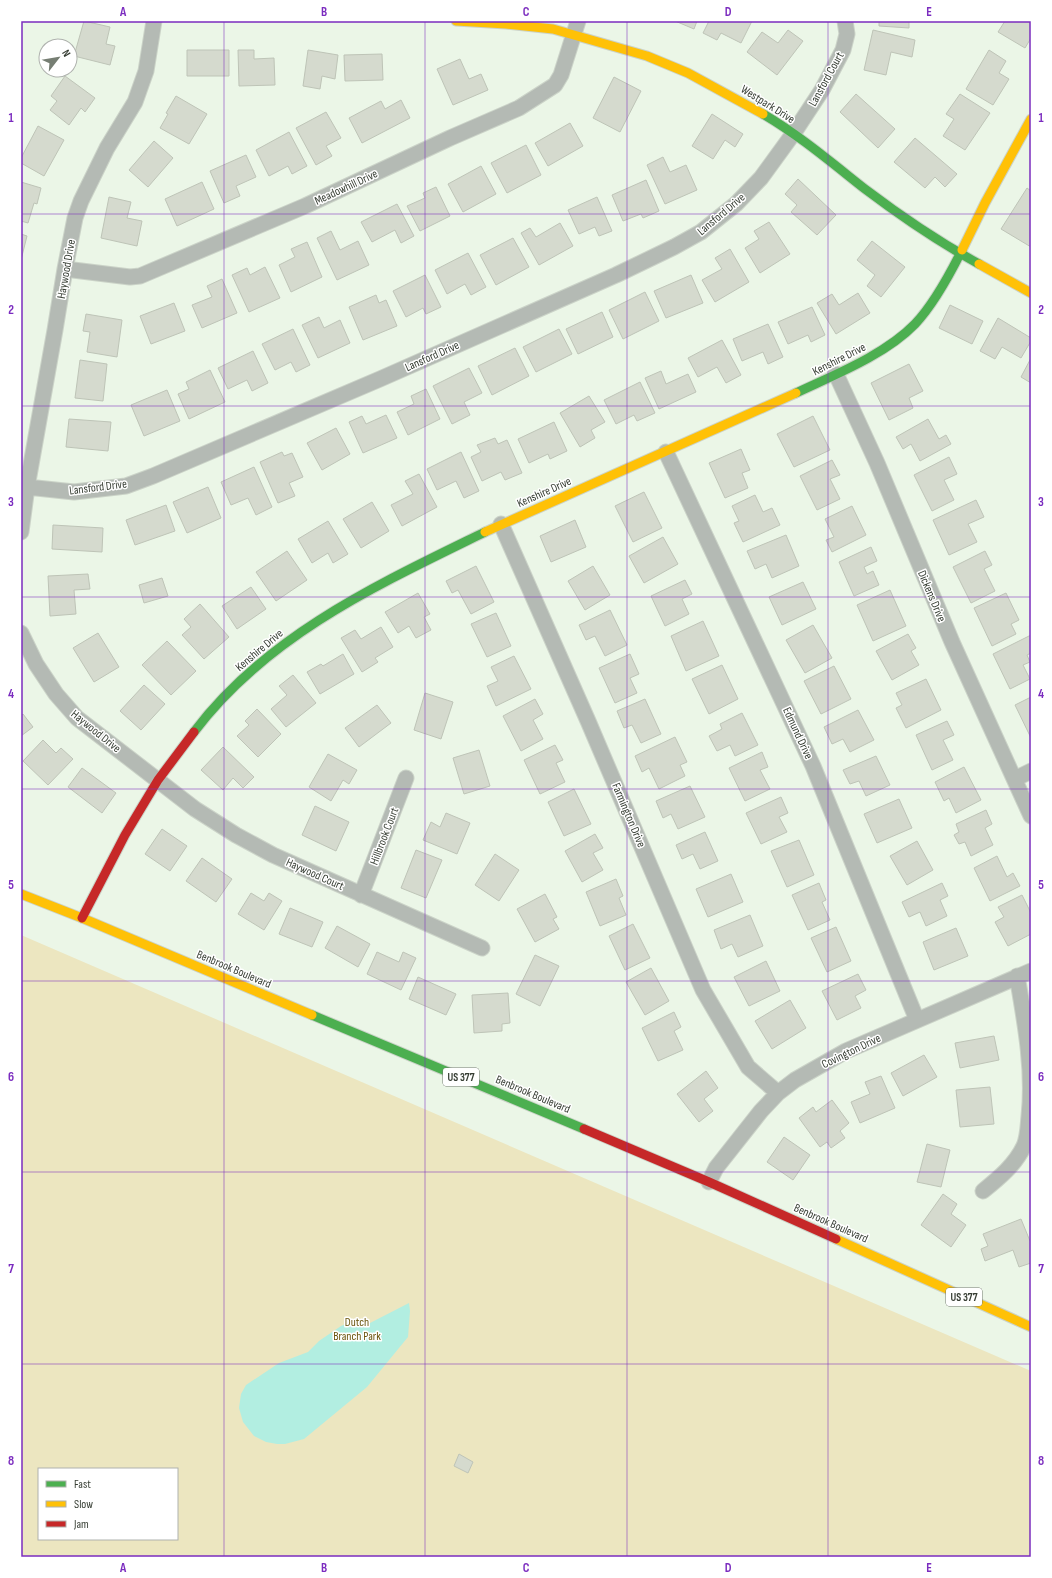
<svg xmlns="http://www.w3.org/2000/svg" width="1052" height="1578" font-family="'Sofia Sans Condensed',sans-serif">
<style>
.green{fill:#ece6c0;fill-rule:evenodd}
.water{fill:#b2eee1}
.building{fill:#d5dace;stroke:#bec4b7}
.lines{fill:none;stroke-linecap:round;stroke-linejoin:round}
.street-casing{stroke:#cbd3c8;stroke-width:17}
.fast-casing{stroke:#cbd3c8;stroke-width:11}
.slow-casing{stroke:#cbd3c8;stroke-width:11}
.jam-casing{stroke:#cbd3c8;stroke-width:11}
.street{stroke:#b4bab4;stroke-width:15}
.fast{stroke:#4caf50;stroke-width:9}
.slow{stroke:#ffc107;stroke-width:9}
.jam{stroke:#c62828;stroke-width:9}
.grid{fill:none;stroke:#7b2cbf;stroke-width:1;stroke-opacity:0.55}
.labels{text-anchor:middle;stroke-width:3;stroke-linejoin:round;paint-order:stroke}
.shield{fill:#fff;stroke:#737871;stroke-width:1}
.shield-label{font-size:11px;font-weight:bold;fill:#373e34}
.street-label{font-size:12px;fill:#373e34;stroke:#fff}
.park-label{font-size:12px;fill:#69530b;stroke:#fff}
.neatline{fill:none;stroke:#7b2cbf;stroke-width:1.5}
.grid-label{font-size:13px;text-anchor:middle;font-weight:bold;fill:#7b2cbf}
</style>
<rect width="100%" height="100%" fill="#ebf6e7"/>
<path class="green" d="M21,935L1031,1371V1557H21ZM39,1469H177V1539H39Z"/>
<path class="water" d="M409,1303L410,1311L408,1337L367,1387L304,1439L285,1444H277L266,1442L254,1436L243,1422L239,1408L241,1394L246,1385L279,1363L308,1352L319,1341L341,1326L356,1320L370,1323Z"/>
<path class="building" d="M84,21L110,27L106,44L115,46L110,65L74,56Z
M675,21H697L694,29Z
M709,21H752L741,43L721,33L717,40L703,33Z
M879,21H909V28L879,26Z
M1005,21H1031V38L1025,48L998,32Z
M788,30L803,41L777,75L747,52L762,32L778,43Z
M873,30L915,40L912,57L891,52L886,75L864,70Z
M187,50H229V76H187Z
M238,50H254V59L274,58L275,85L239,86Z
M308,50L338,55L335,79L322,76L320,89L303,86Z
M989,50L1006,61L999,73L1009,79L993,105L966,89Z
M382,54L383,80L345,81L344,55Z
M460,59L469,79L481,74L488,90L453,105L437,69Z
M65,76L95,98L85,112L81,108L69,125L50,110L57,101L51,96Z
M614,77L641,91L620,132L593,118Z
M856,94L895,129L878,148L840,112Z
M960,94L990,113L965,150L943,136L954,119L946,114Z
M176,96L207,114L189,144L160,128L168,114L166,113Z
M401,100L410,118L362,143L349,118L381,101L385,109Z
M326,112L341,138L326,146L332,156L316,165L296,128Z
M712,114L743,134L735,147L725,140L713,159L692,146Z
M570,123L583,146L548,166L535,143Z
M38,126L64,140L44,176L21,163V158Z
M289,132L307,166L292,174L288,166L269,176L256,150Z
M915,138L957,174L945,187L935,177L925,188L894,162Z
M154,141L173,158L148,187L129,170Z
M526,145L541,175L507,193L491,163Z
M246,155L256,177L236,186L240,196L224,203L210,171Z
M663,157L670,172L686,165L697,190L665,204L647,165Z
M481,166L496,194L463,212L448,184Z
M798,179L836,215L817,235L791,212L797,205L785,194Z
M646,180L659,211L643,218L641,214L623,221L612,195Z
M21,182L41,188L37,204L34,203L28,223L21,221Z
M202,182L214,209L177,226L165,199Z
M436,187L450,216L420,231L407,206L425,198L423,193Z
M1027,188L1031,191V247L1001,229Z
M109,197L131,202L127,218L142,221L137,246L101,238Z
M597,197L612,231L599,236L595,227L579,234L568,210Z
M397,204L414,236L401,243L395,230L372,242L361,222Z
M769,222L790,254L760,273L745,248L759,239L754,231Z
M560,223L573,246L539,265L521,233L530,228L536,237Z
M331,231L340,250L358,241L369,265L337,280L317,238Z
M21,234L27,236L21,260Z
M513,238L529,267L496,285L480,255Z
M872,241L905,267L881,297L867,286L875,275L857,260Z
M307,242L322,277L291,292L279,265L295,257L291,249Z
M730,249L749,282L715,302L702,280L722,269L715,258Z
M468,253L486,287L471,295L465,284L447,294L435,270Z
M265,267L280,298L249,312L232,275L247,268L250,275Z
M425,275L441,307L426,314L423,308L406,317L393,291Z
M691,275L703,303L666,318L654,291Z
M222,279L237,313L202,328L192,305L212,297L207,286Z
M645,292L659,321L623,339L609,310Z
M858,293L870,313L836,334L817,303L832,294L839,305Z
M376,295L379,303L386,300L397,326L363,340L349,307Z
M174,303L185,331L151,344L140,316Z
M950,305L983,321L972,344L939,328Z
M812,307L825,335L811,342L808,335L788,344L778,322Z
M602,312L613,337L578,354L566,329Z
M86,314L122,320L117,357L87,352L90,332L83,331Z
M319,317L324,328L340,320L350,343L318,358L302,325Z
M998,318L1031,338V341L1021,358L1002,347L995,359L980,351Z
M768,324L783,357L768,364L763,352L742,361L733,339Z
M293,329L310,365L296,372L291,362L275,370L262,344Z
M559,329L572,354L536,372L523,347Z
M722,340L741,375L726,383L717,367L698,377L688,358Z
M515,348L529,376L492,395L478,366Z
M253,351L268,383L252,391L247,380L228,389L218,368Z
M1031,358V383L1021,377Z
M80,360L107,364L103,401L75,398Z
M909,364L923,391L909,398L913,408L889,420L871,383Z
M469,368L482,393L464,402L470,415L452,424L433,386Z
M210,370L225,402L189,419L178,394L189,389L186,382Z
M661,371L666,384L688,374L696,392L659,409L645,378Z
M640,382L655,413L637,421L634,415L616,424L604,400Z
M426,389L440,419L408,435L397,412L414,404L411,396Z
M167,390L180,421L144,436L131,405Z
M589,396L605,422L591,430L595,438L580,447L560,413Z
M386,415L397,438L363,453L349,422L362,416L366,424Z
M813,416L830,450L794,467L777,434Z
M69,419L111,422L108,451L66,447Z
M928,419L939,439L946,435L951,444L920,461L911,444L903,449L896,437Z
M554,422L567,451L550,459L548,454L529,463L518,439Z
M336,428L350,454L322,470L307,443Z
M495,438L498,444L507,440L522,473L505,480L501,472L482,481L471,457L481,452L477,445Z
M741,449L750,470L742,473L748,488L725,498L709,463Z
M282,452L284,456L292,453L303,477L289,483L295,496L278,503L260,462Z
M461,452L479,491L464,498L456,481L437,490L427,469Z
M949,457L957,474L944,480L954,500L932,511L914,475Z
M832,460L840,475L830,479L840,499L817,510L800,476Z
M254,467L272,507L256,515L248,498L231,505L221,482Z
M419,474L437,507L402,526L391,505L413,494L405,481Z
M208,487L221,518L187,533L173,502Z
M644,492L662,528L633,542L615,506Z
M755,495L763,512L772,508L780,525L743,542L734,523L739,521L732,506Z
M976,500L984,517L968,524L977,542L949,555L933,520Z
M372,502L389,531L361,548L343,519Z
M166,505L175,531L135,545L126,520Z
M852,506L866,535L832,552L826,540L834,537L825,519Z
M575,520L586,547L551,562L540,536Z
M328,521L348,554L333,563L328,553L312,563L298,539Z
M53,525L103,528L102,552L52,549Z
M786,535L799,566L772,578L766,564L755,569L747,551Z
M663,537L678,564L644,583L629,556Z
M871,547L877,561L864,567L867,574L873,571L879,585L854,596L839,562Z
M287,551L307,580L276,601L256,572Z
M985,551L992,565L984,569L995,591L971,603L953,567Z
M476,566L494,602L471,614L458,590L452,593L446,581Z
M593,566L610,595L585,610L568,581Z
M88,574L90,589L74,590L76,614L50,616L48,576Z
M162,578L168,596L144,603L139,585Z
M685,580L692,594L682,599L689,614L665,626L651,596Z
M803,582L816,609L782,625L769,597Z
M251,587L266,609L237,629L222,606Z
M890,590L906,626L873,641L857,605Z
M418,593L430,614L424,617L431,630L416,638L409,626L398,633L385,612Z
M1006,593L1019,620L1011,624L1016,634L992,646L974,608Z
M200,604L229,637L204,659L182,635L191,627L184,619Z
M610,610L627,645L605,656L595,636L586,640L579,625Z
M496,613L511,646L487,657L471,624Z
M703,621L719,656L686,671L671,636Z
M813,625L832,658L805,673L786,640Z
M381,627L393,647L375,658L378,662L362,672L341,638L355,630L361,639Z
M98,633L119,667L94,682L73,648Z
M908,634L916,648L911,651L919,665L892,680L876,651Z
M1031,635V653L1027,655L1030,662L1023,665L1030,679L1010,689L993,654Z
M167,641L196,671L171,695L142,665Z
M343,654L354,674L320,694L307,672L321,664L323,666Z
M630,654L639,674L630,678L637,693L615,703L599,668Z
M514,656L531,689L496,706L487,686L498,681L491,667Z
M722,665L738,699L709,714L692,679Z
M834,666L851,699L821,714L804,681Z
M293,675L316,703L286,727L271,709L287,695L279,686Z
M926,679L941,710L906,728L896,708L902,705L896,693Z
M144,685L165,704L141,730L120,711Z
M425,693L453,702L441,739L414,730Z
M1031,697V738L1015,705Z
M535,699L543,714L533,720L543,739L521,751L503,716Z
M645,699L661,734L641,743L632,725L624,728L617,711Z
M377,705L391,723L359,747L345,728Z
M257,709L281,734L258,757L237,736L249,725L245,721Z
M858,710L874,740L850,752L843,739L832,744L824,727Z
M742,713L758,745L735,756L730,745L717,751L709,736L722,729L720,724Z
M23,714L33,727L21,736V716Z
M947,721L954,735L943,740L953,760L932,770L916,735Z
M675,737L687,762L680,765L685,776L659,789L649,768L642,772L635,756Z
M43,740L56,753L61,748L73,759L48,785L23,761Z
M555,745L563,760L556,763L565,782L540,794L524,760Z
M223,747L254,777L243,788L233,778L223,790L201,770Z
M479,750L490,786L464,794L453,758Z
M762,752L768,767L760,770L770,789L745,801L729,768Z
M328,754L357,770L349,784L343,780L331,801L309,787Z
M876,756L890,785L866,796L859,781L850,784L843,770Z
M964,767L981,800L956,813L949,798L944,801L935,782Z
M82,768L116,793L102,813L68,787Z
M690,786L705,817L678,829L671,814L663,818L656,801Z
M574,789L591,824L564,836L548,802Z
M781,797L788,813L779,817L787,832L761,844L746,813Z
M899,799L912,828L877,843L864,814Z
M315,806L349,822L336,851L302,835Z
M986,810L992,824L985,828L993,845L971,856L965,842L959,844L954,835L959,832L956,824Z
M446,813L470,823L457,854L423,840L431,822L440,827Z
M162,829L187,846L170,871L145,854Z
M705,832L718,861L700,869L693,854L682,859L676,845Z
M595,834L603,848L593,853L603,870L582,882L565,851Z
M799,840L814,875L787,887L771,851Z
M917,841L933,870L907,885L890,856Z
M416,850L442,860L426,898L401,888Z
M495,854L519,870L499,901L475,885Z
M997,856L1007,877L1013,873L1020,886L990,901L974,868Z
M202,858L232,879L216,902L186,881Z
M731,874L743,902L708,917L696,889Z
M616,879L623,896L619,898L626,915L600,926L586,892Z
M819,883L826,900L822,902L830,920L808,930L792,895Z
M942,883L948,896L940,900L947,916L926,926L920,912L909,917L902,902Z
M251,893L264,901L269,893L282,901L264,930L238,914Z
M545,894L557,917L553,919L559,929L535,942L517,909Z
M1022,895L1031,913V934L1008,946L995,922L1004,917L998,907Z
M290,908L323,922L312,947L279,934Z
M750,915L763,946L738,957L732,944L721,949L714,930Z
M633,924L650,958L625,970L609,936Z
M337,926L370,944L358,967L325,948Z
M836,927L851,961L827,972L811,938Z
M956,928L968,956L934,970L923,942Z
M377,952L399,962L403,952L416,958L401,990L367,974Z
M535,955L559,966L540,1006L516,994Z
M766,961L780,991L749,1006L734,977Z
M651,968L669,1001L645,1015L626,982Z
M858,974L866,990L855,996L861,1008L837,1020L822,991Z
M418,977L456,994L446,1015L409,999Z
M508,993L510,1023L502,1024V1031L474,1033L472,995Z
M790,1000L806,1028L772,1049L755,1021Z
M674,1012L681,1027L674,1031L683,1050L658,1061L642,1028Z
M994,1036L999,1060L960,1068L955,1043Z
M924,1055L937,1077L903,1096L891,1073Z
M706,1071L718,1088L704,1099L713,1111L699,1122L677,1094Z
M881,1076L895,1108L860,1123L851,1102L870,1094L865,1082Z
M990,1087L994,1124L960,1127L956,1090Z
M832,1100L849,1123L840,1131L845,1138L831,1148L827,1142L820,1147L799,1118L813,1107L816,1112Z
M784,1137L810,1155L793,1180L767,1162Z
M927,1144L950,1150L941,1187L917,1182Z
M943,1194L957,1204L951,1214L966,1225L951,1247L921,1225Z
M1021,1219L1030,1241L1031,1240V1263L1019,1267L1013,1250L985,1261L981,1249L988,1246L983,1234Z
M459,1454L473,1462L468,1473L454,1466Z"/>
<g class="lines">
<g class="street-casing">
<path id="street" d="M65,269L130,277L140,276L305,206L450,138L519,108L555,85L561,75L578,21
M836,374L877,463L952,642L1031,816
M666,452L813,766L917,1020
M27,487L74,492L126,486L153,476L380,379L616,275L674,247L701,232L736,204L761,178L793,134L822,90L843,50L847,34L845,21
M501,524L588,721L703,990L748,1067L778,1093
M21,532L27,487L55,330L65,269L75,218L81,201L107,148L135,102L146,71L154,21
M21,633L36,664L56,694L77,718L195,809L236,835L273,855L482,948
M1015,779L1031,771
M361,895L406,778
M709,1182L716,1168L761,1111L778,1093L795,1080L846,1051L1031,971
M983,1191C999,1178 1015,1165 1024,1146C1028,1137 1028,1126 1029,1116C1034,1070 1025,1022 1017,976"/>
</g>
<g class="fast-casing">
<path id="fast" d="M763,114C799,135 832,163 865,189C902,217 939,242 979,264
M796,393C834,375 885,355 915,324C934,304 950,274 962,250
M194,732C267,635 379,584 485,532
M312,1015L584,1129"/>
</g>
<g class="slow-casing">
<path id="slow" d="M456,21L506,24L553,29L647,56L688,73L763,114
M962,250L985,203L1031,119
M979,264L1031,293
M485,532L796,393
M21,894L82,918L312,1015
M836,1239L1031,1327"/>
</g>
<g class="jam-casing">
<path id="jam" d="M82,918L125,835L158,780L194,732
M584,1129L709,1182L836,1239"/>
</g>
<use href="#street" class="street"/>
<use href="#fast" class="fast"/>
<use href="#slow" class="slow"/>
<use href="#jam" class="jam"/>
</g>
<path class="grid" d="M224,21V1557M425,21V1557M627,21V1557M828,21V1557M21,214H1031M21,406H1031M21,597H1031M21,789H1031M21,981H1031M21,1172H1031M21,1364H1031"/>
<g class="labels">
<g class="shield">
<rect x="443" y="1068" width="36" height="18" rx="3"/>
<rect x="946" y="1288" width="36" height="18" rx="3"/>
</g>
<g class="shield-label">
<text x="461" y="1081">US 377</text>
<text x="964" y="1301">US 377</text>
</g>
<g class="street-label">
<text transform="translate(826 79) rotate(-61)" y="4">Lansford Court</text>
<text transform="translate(768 104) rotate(32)" y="4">Westpark Drive</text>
<text transform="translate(346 187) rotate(-25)" y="4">Meadowhill Drive</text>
<text transform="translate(721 214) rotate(-40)" y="4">Lansford Drive</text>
<text transform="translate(66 269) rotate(-80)" y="4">Haywood Drive</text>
<text transform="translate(432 356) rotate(-24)" y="4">Lansford Drive</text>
<text transform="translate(839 359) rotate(-27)" y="4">Kenshire Drive</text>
<text transform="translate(98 487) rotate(-7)" y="4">Lansford Drive</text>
<text transform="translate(544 492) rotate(-24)" y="4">Kenshire Drive</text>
<text transform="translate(932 596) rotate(67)" y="4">Dickens Drive</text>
<text transform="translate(259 650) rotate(-40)" y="4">Kenshire Drive</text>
<text transform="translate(96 731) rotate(39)" y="4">Haywood Drive</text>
<text transform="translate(798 733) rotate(65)" y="4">Edmund Drive</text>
<text transform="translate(629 815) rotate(67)" y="4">Farmington Drive</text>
<text transform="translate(384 836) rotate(-69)" y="4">Hillbrook Court</text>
<text transform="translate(315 874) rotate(24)" y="4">Haywood Court</text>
<text transform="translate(234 969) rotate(23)" y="4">Benbrook Boulevard</text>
<text transform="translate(851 1051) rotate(-26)" y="4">Covington Drive</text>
<text transform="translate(533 1094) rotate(23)" y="4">Benbrook Boulevard</text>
<text transform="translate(831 1223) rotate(24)" y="4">Benbrook Boulevard</text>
</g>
<g class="park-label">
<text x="357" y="1326">Dutch<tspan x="357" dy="14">Branch Park</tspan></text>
</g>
</g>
<rect width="1052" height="1578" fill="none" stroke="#ffffff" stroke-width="44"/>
<rect x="38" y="1468" width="140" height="72" fill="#ffffff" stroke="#afb2ae"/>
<rect x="46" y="1481" width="20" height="6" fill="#4caf50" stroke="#afb2ae"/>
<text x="74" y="1488" font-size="12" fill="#373e34">Fast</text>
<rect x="46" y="1501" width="20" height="6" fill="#ffc107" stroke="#afb2ae"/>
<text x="74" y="1508" font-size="12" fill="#373e34">Slow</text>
<rect x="46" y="1521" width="20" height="6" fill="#c62828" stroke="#afb2ae"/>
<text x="74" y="1528" font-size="12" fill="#373e34">Jam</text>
<g transform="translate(58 58) rotate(59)"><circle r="19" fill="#ffffff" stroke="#afb2ae"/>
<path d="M0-3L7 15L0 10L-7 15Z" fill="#767e73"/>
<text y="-6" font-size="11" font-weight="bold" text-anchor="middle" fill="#373e34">N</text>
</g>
<rect x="22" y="22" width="1008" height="1534" class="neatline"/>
<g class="grid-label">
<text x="123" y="16">A</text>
<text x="324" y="16">B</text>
<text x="526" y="16">C</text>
<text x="728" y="16">D</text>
<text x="929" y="16">E</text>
<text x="11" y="122">1</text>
<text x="1041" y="122">1</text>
<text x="11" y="314">2</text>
<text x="1041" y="314">2</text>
<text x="11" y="506">3</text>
<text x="1041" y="506">3</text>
<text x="11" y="698">4</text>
<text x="1041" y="698">4</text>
<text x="11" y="889">5</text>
<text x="1041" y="889">5</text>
<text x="11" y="1081">6</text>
<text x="1041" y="1081">6</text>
<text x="11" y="1273">7</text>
<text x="1041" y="1273">7</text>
<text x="11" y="1465">8</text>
<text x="1041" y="1465">8</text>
<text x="123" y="1572">A</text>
<text x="324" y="1572">B</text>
<text x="526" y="1572">C</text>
<text x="728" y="1572">D</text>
<text x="929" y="1572">E</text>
</g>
</svg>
